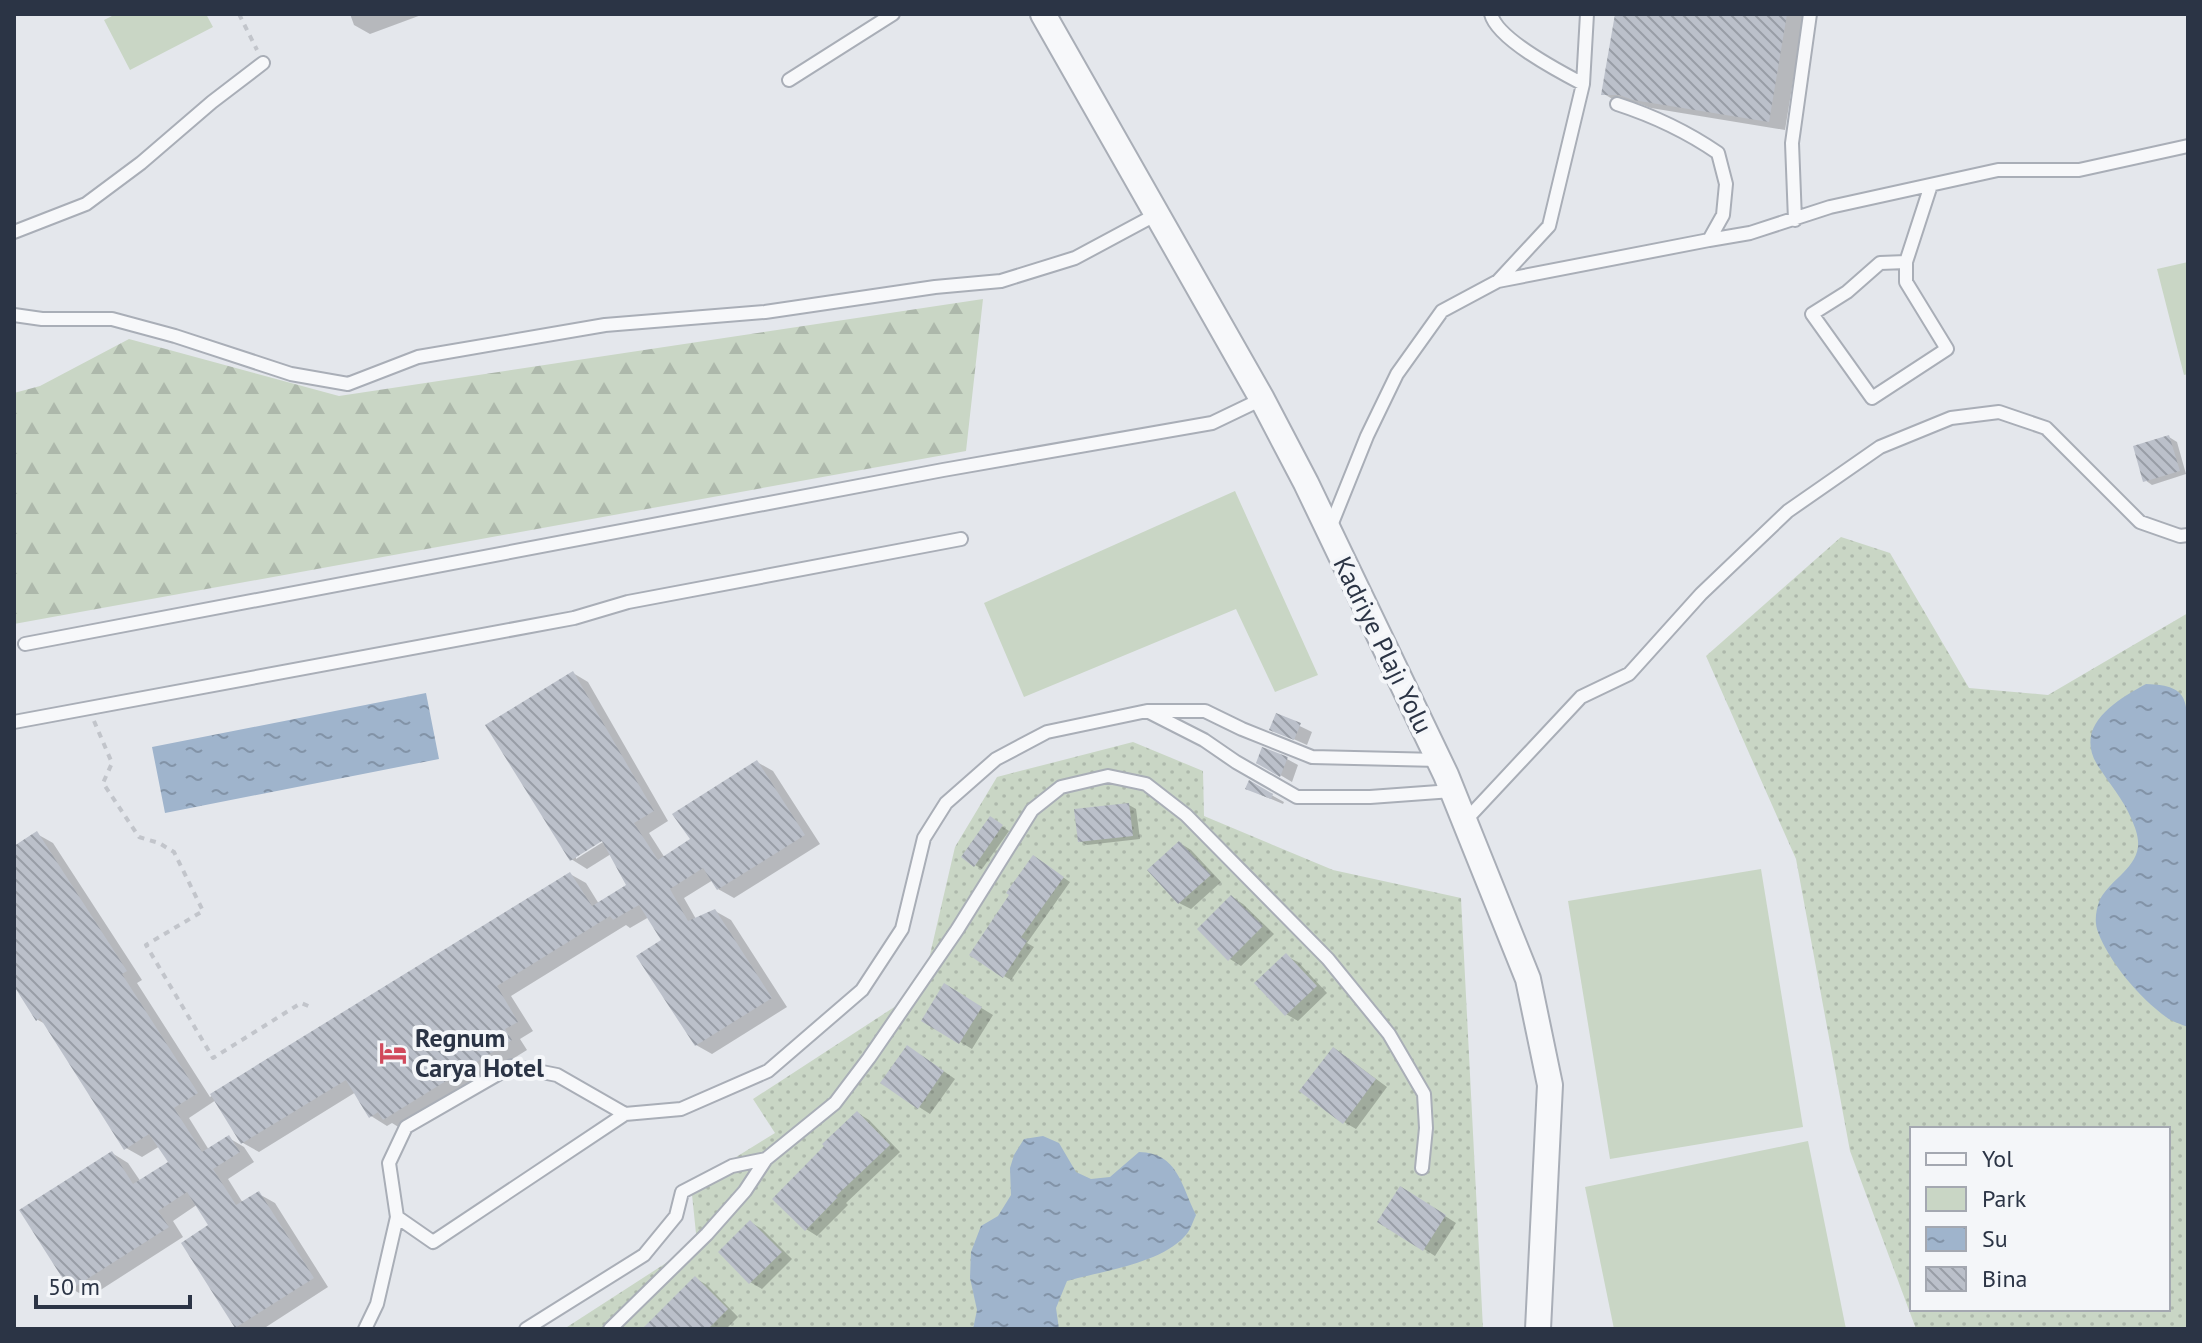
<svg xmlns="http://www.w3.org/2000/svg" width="2202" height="1343" font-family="'PT Sans',sans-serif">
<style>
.grass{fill:url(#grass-dots);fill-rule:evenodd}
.forest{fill:url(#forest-firs)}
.park{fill:#c9d6c5}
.water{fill:url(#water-ripples)}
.shadow{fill:#0003;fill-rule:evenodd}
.building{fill:url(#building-back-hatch)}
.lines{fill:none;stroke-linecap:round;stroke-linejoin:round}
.lane-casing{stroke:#a9aeb7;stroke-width:16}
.street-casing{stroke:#a9aeb7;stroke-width:28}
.path{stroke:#c2c5cb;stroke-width:4;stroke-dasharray:6 6;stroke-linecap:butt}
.lane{stroke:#f7f8fa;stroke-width:12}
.street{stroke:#f7f8fa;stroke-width:24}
.labels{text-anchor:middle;stroke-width:8;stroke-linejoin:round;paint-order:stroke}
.street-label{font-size:26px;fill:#2b3445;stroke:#f4f6f9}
.poi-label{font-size:26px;font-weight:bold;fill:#2b3445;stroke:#f4f6f9;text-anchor:start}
</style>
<defs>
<pattern id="grass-dots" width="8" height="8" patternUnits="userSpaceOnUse" patternTransform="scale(2)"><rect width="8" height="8" fill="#c9d6c5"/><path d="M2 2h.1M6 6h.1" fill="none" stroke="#adb8ab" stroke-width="1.8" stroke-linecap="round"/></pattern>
<pattern id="forest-firs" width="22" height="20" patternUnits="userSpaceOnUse" patternTransform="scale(2)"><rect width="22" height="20" fill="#c9d6c5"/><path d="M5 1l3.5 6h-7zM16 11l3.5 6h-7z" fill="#adb8ab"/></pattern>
<pattern id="water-ripples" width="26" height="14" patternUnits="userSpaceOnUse" patternTransform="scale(2)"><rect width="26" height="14" fill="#9fb4cc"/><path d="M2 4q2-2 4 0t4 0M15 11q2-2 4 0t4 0" fill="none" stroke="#8293a7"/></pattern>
<pattern id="building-back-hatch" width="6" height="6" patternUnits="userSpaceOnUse" patternTransform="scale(2)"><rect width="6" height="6" fill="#bbc0ca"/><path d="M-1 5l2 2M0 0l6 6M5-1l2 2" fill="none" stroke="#989da6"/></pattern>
</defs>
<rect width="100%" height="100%" fill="#e4e7ec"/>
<path class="grass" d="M1841,537L1890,553L1969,688L2048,695L2188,613V1329H1916L1850,1151L1796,859L1706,656ZM1912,1129H2168V1309H1912Z
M1133,742L1203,771L1204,816L1333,870L1461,898L1483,1329H564L697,1243L691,1185L775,1133L753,1099L922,989L955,847L997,777Z"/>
<path class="forest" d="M983,299L966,451L14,624V393L40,386L129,339L339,396Z"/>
<path class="park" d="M116,14H206L213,27L130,70L104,20Z
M2188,262V374L2184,375L2157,269Z
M1235,491L1318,675L1275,692L1236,609L1024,697L984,603Z
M1761,869L1803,1127L1610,1159L1568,901Z
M1808,1141L1846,1329H1614L1585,1187Z"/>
<path class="water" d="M2146,684C2193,685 2186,704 2188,743V1027C2181,1024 2172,1022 2166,1017C2140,998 2109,962 2098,932C2094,922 2096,911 2099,902C2107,882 2135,870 2138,847C2139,837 2135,827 2131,818C2123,799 2109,783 2098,766C2073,726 2115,701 2146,684Z
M426,693L439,759L165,813L152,747Z
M1043,1136L1059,1143L1076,1172L1091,1179L1110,1177L1139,1152C1178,1153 1181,1185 1196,1215C1193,1221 1190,1232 1184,1237C1159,1264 1101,1271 1067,1281L1056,1308L1059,1329H973L977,1310L970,1278L971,1252L981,1226L998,1216L1011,1195L1010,1168L1014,1155L1024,1139Z"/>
<path class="shadow" d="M350,14H424L370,34L354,25Z
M1617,14H1804L1785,130L1651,108L1637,103H1619L1604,94Z
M2169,437L2177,442L2186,474L2152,485L2145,480Z
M573,673L588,682L668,821L649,833L665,858L693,839L757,762L773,771L820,844L734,898L718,889L713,880L684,898L696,919L715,911L731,920L787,1007L712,1054L696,1045L664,940L649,917L630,928L626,925L511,996L533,1031L520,1039L527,1050L400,1128L392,1123L387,1126L371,1116L356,1092L259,1152L243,1143L216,1100L189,1118L209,1150L229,1138L244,1147L254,1162L228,1179L243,1203L259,1194L275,1203L328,1287L263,1329H241L236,1327L211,1226L198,1204L173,1221L183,1237L88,1298L72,1289L112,1153L128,1163L141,1182L171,1163L160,1146L142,1157L126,1148L47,1025L38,1020L14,983V849L37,834L53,843L142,980L137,983L210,1097L570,874L586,883L599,904L629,886L611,854L587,869L571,859ZM609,834L611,837L576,859V855Z
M1277,715L1312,732L1307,745L1271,729Z
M1287,759L1298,765L1292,782L1258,762Z
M1250,783L1284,802L1283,804L1259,794Z
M1129,805L1136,809L1140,839L1087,845L1080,841Z
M997,823L1009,831L982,869L975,865Z
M1180,843L1191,850L1221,882L1191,909L1179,903Z
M1041,862L1070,882L1027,943L1034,947L1011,980L1004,976Z
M1232,897L1243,904L1274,934L1241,966L1230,959L1200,929Z
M1286,956L1298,962L1327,993L1298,1021L1286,1014Z
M945,986L993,1015L972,1049L924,1020Z
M919,1054L955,1079L930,1114L919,1107Z
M1345,1056L1387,1087L1356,1129L1344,1122Z
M858,1113L869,1120L900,1152L846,1203L848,1205L817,1236L806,1229Z
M1412,1195L1456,1223L1435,1256L1424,1249Z
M750,1222L762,1229L792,1259L762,1289L750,1282Z
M695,1278L707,1285L738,1317L726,1329H644Z"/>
<path class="building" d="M1615,14H1787L1769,122L1633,100L1619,95H1601Z
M2169,435L2180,471L2143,482L2133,446Z
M573,671L654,811L634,823L658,860L690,839L672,814L757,760L805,835L717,890L703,868L670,889L688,921L715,909L772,998L695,1046L636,956L661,940L639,905L613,920L610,916L497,986L518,1022L505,1029L512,1040L383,1120L378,1112L369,1118L346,1080L241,1144L210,1094L570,872L592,906L626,885L602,841L570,861L485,725Z
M1276,713L1301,723L1294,740L1269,730Z
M1262,747L1288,757L1280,777L1256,763Z
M1249,780L1273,794L1271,799L1245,789Z
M1129,803L1133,836L1078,842L1074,809Z
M990,816L1003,825L974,867L961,857Z
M37,831L127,971L122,974L198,1093L174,1108L202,1152L229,1135L240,1152L213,1169L236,1205L259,1191L314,1278L235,1328L181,1243L208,1225L187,1192L158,1211L169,1227L70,1290L19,1210L112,1151L133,1184L168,1162L149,1134L124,1150L40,1018L36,1021L14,986V846Z
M1179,841L1211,875L1178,904L1147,870Z
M1033,855L1064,877L1021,937L1027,941L1003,978L969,955L1009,895L1006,893Z
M1231,895L1263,926L1228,961L1197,929Z
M1286,953L1317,986L1285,1016L1254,983Z
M944,983L982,1007L959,1044L921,1021Z
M907,1045L944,1071L918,1109L880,1083Z
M1333,1047L1376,1079L1343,1124L1299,1091Z
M857,1111L890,1145L836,1196L838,1197L805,1231L772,1199L824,1146L822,1144Z
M1400,1186L1446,1215L1423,1251L1377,1222Z
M750,1220L782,1252L749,1284L718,1252Z
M695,1276L728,1309L708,1329H642Z"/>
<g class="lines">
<g class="lane-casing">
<path id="lane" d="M1491,14C1497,39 1560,72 1583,84
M789,80L893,14
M1795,220L1792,143L1810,14
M14,232L86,204L141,163L212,102L263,63
M1709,240L1750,233L1830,207L1998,170H2079L2188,146
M1906,262L1880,263L1847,292L1812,314L1872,398L1947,349L1906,282V262L1931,185
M1498,281L1549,226L1583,84L1587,14
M14,315L42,319H112L175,336L291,374L348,384L418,357L605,325L765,312L935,287L1001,281L1075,258L1157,214
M1330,528L1367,436L1397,374L1442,311L1498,281L1709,240L1723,215L1726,184L1718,153C1686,131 1654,116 1617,104
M25,644L943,470L1212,423L1262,399
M14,722L574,618L628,602L961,539
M1439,760L1312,757L1242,729L1205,711H1147L1204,740L1236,762L1297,797H1370L1452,791
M1465,821L1581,697L1629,674L1701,594L1788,511L1880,447L1951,418L1999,412L2046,428L2140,522L2180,536L2188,535
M625,1114L433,1242L397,1217L389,1163L406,1127L512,1066L557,1075L625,1114L681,1109L768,1071L862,990L902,929L924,838L946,803L996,759L1047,732L1147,711
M365,1329L377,1304L397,1217
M526,1329L644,1255L676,1216L682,1192L732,1166L766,1159L835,1103L869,1058L957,930L1032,810L1061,787L1108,776L1146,784L1186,815L1328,959L1389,1034L1424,1094L1426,1128L1422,1168
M610,1329L707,1234L745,1191L766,1159"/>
</g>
<g class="street-casing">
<path id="street" d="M1043,14L1262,399L1306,483L1446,775L1528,979L1550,1085L1538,1329"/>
</g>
<path class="path" d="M239,14L257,50
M94,721L112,763L103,783L139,837L159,843L174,852L203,911L146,945L213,1058L301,1003L313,1008"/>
<use href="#lane" class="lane"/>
<use href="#street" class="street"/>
</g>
<defs>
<g id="hotel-bare" transform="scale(2.16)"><path d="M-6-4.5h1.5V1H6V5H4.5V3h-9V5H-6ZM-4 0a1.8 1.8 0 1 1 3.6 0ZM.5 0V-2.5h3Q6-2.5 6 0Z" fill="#d1495b" stroke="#f4f6f9" stroke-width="2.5" paint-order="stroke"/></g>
</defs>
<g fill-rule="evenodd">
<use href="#hotel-bare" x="393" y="1053"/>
</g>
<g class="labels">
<g class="street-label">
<text transform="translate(1383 645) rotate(64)" y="9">Kadriye Plajı Yolu</text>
</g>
<g class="poi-label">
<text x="415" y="1047">Regnum<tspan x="415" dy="30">Carya Hotel</tspan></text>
</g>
</g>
<rect width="2202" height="1343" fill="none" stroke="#2b3445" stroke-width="32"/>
<rect x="1910" y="1127" width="260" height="184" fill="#f4f6f9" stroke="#a4a8b1" stroke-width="2"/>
<rect x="1926" y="1153" width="40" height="12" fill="#f7f8fa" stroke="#a4a8b1" stroke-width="2"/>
<text x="1982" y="1167" font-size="24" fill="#2b3445">Yol</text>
<rect x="1926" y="1187" width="40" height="24" fill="#c9d6c5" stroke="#a4a8b1" stroke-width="2"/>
<text x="1982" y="1207" font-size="24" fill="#2b3445">Park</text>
<rect x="1926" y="1227" width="40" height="24" fill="url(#water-ripples)" stroke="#a4a8b1" stroke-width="2"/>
<text x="1982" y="1247" font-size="24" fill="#2b3445">Su</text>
<rect x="1926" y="1267" width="40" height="24" fill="url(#building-back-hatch)" stroke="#a4a8b1" stroke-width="2"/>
<text x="1982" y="1287" font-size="24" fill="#2b3445">Bina</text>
<path d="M36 1295v12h154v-12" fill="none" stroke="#2b3445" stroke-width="4"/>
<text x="48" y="1295" font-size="24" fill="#2b3445" stroke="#f4f6f9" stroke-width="6" paint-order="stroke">50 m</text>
</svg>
